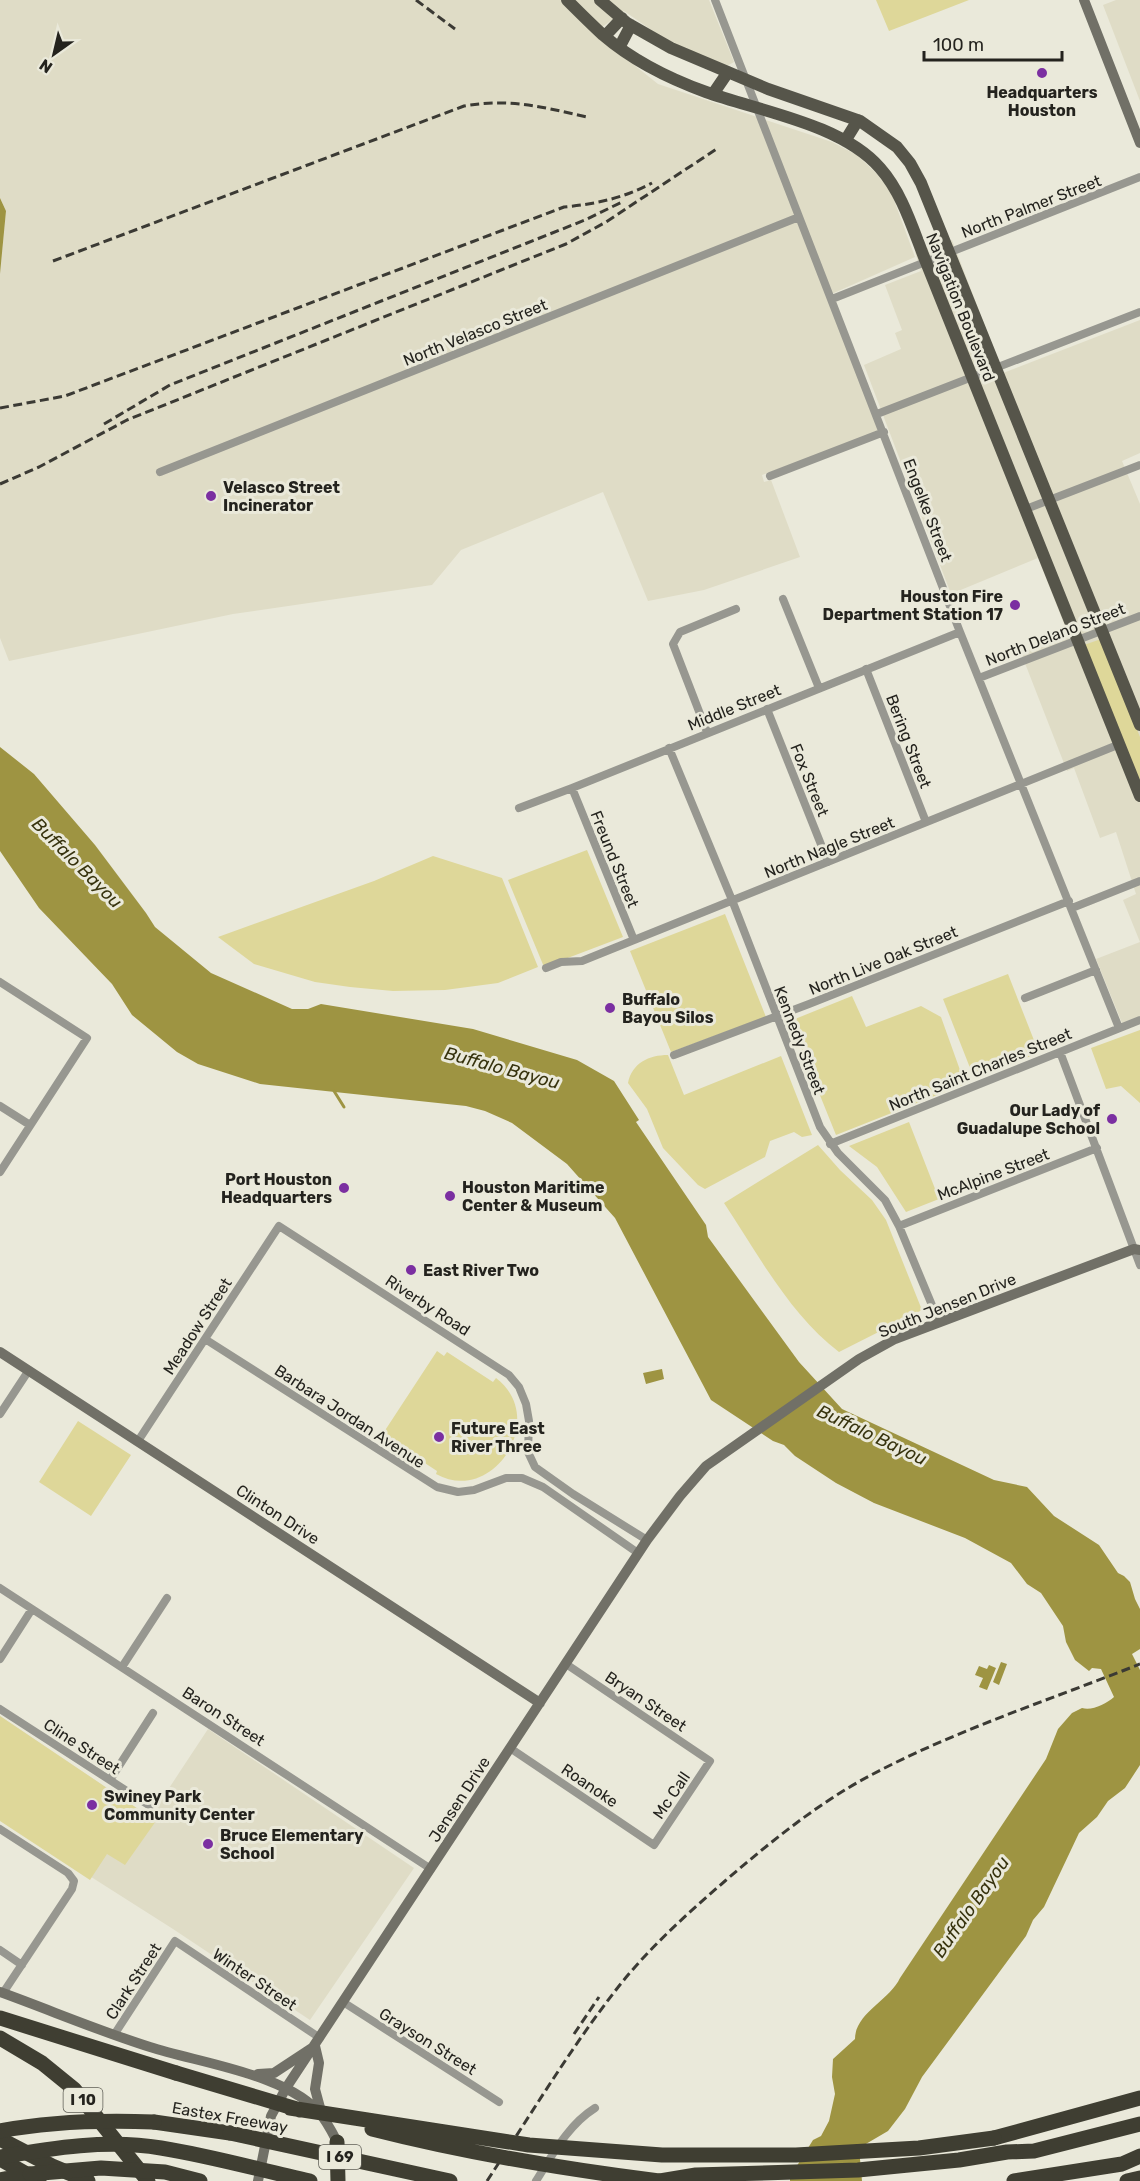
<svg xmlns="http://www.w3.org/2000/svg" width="1140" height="2181" font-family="Rubik,sans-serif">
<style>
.built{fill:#dfdcc6}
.green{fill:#ded799}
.water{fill:#9e9442}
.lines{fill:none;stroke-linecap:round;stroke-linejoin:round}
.stream{stroke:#9e9442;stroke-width:3}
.street{stroke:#979790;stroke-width:8}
.secondary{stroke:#717067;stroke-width:10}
.primary{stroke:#56554a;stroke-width:12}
.highway{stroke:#3f3e32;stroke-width:15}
.rail{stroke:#3b3a34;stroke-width:3;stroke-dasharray:9 4.5;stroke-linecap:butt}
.highway-bridge{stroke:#3f3e32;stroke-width:15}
.poi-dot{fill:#7b2fa1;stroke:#eae9da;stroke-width:2}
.labels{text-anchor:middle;stroke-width:6;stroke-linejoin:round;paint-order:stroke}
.shield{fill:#eae9da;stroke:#5f5e56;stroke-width:1.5}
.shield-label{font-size:15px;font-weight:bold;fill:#24231e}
.poi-label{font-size:16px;font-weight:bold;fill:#24231e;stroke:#eae9da;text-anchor:start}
.street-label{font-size:16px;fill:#24231e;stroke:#eae9da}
.water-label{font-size:18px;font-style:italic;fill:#37330e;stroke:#eae9da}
</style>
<rect width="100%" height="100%" fill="#eae9da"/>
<path class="built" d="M0,0H709L734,62L725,67L666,40L624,11L594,33L658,84L832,142L857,155L876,173L891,192L915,257L827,296L881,431L762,475L764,482L771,480L800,557L704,590L648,601L603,492L461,550L432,585L233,614L9,661L0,638V274L6,211L0,198Z
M1116,0H1140V101L1103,5Z
M952,240L1003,373L1140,320V453L1122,461L1140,504V1016L1122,1023L1096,959L1140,942L1123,900L1136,894L1116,832L1100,838L1074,768L1067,771L1021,653L1068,634L1038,558L951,594L864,365L901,349L895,333L902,330L885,285L921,271L915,252Z
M0,1716L150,1817L208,1729L414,1868L310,2020L173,1929L0,1819Z"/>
<path class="green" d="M876,0H969L889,31Z
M1101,639L1140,737V785L1084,645Z
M587,850L623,937L544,967L508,880Z
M433,856L502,878L538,967L498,983L445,990L393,991L350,987L315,982L254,964L218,937L374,881Z
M725,914L766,1017L671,1052L630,951Z
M1008,974L1039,1053L974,1078L943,999Z
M852,996L866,1027L921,1006L941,1017L965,1084L836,1135L790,1021Z
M1140,1030V1103L1121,1086L1106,1089L1091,1048Z
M668,1055L684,1095L781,1056L812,1135L802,1137L794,1132L770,1141L765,1157L705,1189L698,1185L663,1148L647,1109L628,1083C632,1063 649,1055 668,1055Z
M909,1122L939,1199L906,1212L877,1167L849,1146Z
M818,1145L840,1170L872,1200L886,1220L922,1310L839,1352C790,1315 758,1254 724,1203Z
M437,1351L444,1356L447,1352L493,1382L496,1378C549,1418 493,1506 436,1474L437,1471L382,1435Z
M78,1421L131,1455L91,1516L39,1482Z
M0,1716L156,1821L125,1865L107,1854L90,1880L0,1821Z"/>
<path class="water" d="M0,198L6,211L0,274Z
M0,747L34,774L95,845L146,913L155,927L211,973L292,1009H308L321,1004L473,1029L577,1060L614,1081L639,1120L636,1122L706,1225L708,1237L799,1362L842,1409L994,1480L1027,1487L1054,1516L1099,1545L1118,1573L1124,1576L1130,1582L1135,1599L1140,1609V1649L1132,1654L1140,1670V1765L1125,1788L1108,1801L1097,1817L1079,1833L1044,1907L1033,1920L1026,1936L922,2077L905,2109L888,2131L859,2148L862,2181H790V2177L813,2140L821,2136L829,2121L835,2094L832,2077L833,2059L855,2039C855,2013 890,2000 900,1978L1046,1759L1058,1729L1072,1713L1082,1708C1092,1711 1106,1704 1114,1697L1101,1669L1092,1668L1089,1671L1075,1660L1066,1642L1063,1626L1041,1593L1027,1584L1011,1563L965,1538L874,1503L836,1483L795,1456L784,1445L773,1441L711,1400L615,1218L567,1164L512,1123L485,1111L466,1106L260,1084L198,1064L177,1052L132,1015L112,984L39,908L0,851Z
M662,1369L664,1379L646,1384L643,1373Z
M1001,1662L1007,1664L999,1685L993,1682Z
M989,1665L996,1668L987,1690L979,1687L983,1678L975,1675L979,1666L987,1669Z"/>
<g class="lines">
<path class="stream" d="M334,1091L344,1107"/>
<path class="street" d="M715,0L960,632L1119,1028
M832,299L1140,177
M877,414L1140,312
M160,472L799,217
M770,476L884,432
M1026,509L1140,465
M783,599L819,688
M866,669L926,822
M979,678L1140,616
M767,709L828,862
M707,732L673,644L680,632L736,609
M669,748L732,900L820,1127L838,1153L885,1200L899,1226L939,1322
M572,788L634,940
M519,808L572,788L960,632
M1072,908L1140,881
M546,968L561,962L582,961L1120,744
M0,982L87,1038L0,1172
M1025,998L1096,970
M1060,1052L1140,1265
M674,1055L809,1004L1069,901
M0,1106L30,1125
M830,1144L1140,1020
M899,1226L1097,1148
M205,1339L437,1487L458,1492L474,1490L506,1478H522L543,1487L638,1553
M0,1414L29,1370
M138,1441L279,1226L509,1375L519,1387L526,1404L529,1421L528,1452L535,1467L573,1494L647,1540
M0,1588L431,1869
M0,1659L32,1609
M122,1667L167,1598
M0,1709L150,1806
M510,1748L654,1845L710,1761L566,1664
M110,1780L153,1713
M0,1829L68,1873L74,1881L72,1889L3,1993
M0,1950L22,1965
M343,2002L499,2102
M114,2035L175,1941L320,2038
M536,2181C553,2154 568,2125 595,2108"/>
<path class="secondary" d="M1084,0L1140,143
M0,1352L540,1703
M0,1992C50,2010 99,2031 150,2047C199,2063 290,2074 322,2116C329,2126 335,2137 340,2148
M315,2046L319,2063L315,2089L322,2115
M258,2074L274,2073L312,2048
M258,2181L271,2116L286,2088L647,1540L680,1496L706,1466L859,1359L895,1339L1134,1249L1140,1250"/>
<path class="primary" d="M567,0C579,12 591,24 603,35C632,60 670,79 706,92C759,111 842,124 880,168C903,194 913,230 926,262L1140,796
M600,0L627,23L671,48L768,89L860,121L897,147L910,163L921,183L1140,725
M605,36L622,18
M620,46L631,25
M713,94L728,72
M845,141L858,120"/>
<path class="highway" d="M0,2018L176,2073
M0,2038L42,2063L74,2089L148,2181
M154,2122L230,2133
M994,2138L1140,2098
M0,2139L52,2166L88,2181
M337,2142L338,2181
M0,2159L39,2181
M0,2180L29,2174
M660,2181L696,2175L858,2170L959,2160L1007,2152L1034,2151L1140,2124
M1014,2181L1122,2164L1140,2156
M1127,2181L1140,2178"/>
<path class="rail" d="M416,0L455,29
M53,261L464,106C510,98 542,107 587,117
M0,408L65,396L564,207C596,204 624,198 652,183
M104,424L170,385L585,220L624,201
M0,484L39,467L127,420L566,244L606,222L718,148
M574,2034L599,1997
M487,2181C530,2116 571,2047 619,1986C650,1947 688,1913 725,1881C768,1844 811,1809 860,1781C947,1733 1047,1701 1140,1664"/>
<path class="highway-bridge" d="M176,2073L300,2110
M290,2108L529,2145L662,2155H796L919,2148L994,2138
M372,2129C466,2153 563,2169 659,2181
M0,2131C52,2121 102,2120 154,2122
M230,2133L450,2181
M0,2157C52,2148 108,2139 161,2148C211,2156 260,2170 310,2181
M30,2174L101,2168L165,2172L200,2181"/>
</g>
<g class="poi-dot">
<circle cx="1042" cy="73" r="6"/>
<circle cx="211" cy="496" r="6"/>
<circle cx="1015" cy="605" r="6"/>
<circle cx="610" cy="1008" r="6"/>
<circle cx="1112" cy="1119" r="6"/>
<circle cx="344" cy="1188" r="6"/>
<circle cx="450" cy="1196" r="6"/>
<circle cx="411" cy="1270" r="6"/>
<circle cx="439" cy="1437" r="6"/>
<circle cx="92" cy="1805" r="6"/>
<circle cx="208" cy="1844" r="6"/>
</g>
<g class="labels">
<g class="shield">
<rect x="63.5" y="2088" width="39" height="24" rx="4.5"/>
<rect x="319" y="2145" width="42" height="24" rx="4.5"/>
</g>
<g class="shield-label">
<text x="83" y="2105">I 10</text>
<text x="340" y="2162">I 69</text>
</g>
<g class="poi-label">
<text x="1042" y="98" text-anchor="middle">Headquarters<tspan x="1042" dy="18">Houston</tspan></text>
<text x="223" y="493">Velasco Street<tspan x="223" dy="18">Incinerator</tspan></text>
<text x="1003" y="602" text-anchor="end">Houston Fire<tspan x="1003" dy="18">Department Station 17</tspan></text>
<text x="622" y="1005">Buffalo<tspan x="622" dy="18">Bayou Silos</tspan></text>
<text x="1100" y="1116" text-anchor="end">Our Lady of<tspan x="1100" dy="18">Guadalupe School</tspan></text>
<text x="332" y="1185" text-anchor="end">Port Houston<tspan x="332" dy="18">Headquarters</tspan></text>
<text x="462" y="1193">Houston Maritime<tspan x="462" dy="18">Center &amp; Museum</tspan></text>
<text x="423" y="1276">East River Two</text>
<text x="451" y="1434">Future East<tspan x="451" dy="18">River Three</tspan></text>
<text x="104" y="1802">Swiney Park<tspan x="104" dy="18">Community Center</tspan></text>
<text x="220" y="1841">Bruce Elementary<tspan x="220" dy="18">School</tspan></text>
</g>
<g class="street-label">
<text transform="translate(1031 206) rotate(-21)" y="6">North Palmer Street</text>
<text transform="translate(961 307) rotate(68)" y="6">Navigation Boulevard</text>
<text transform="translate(475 332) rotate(-22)" y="6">North Velasco Street</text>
<text transform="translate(928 510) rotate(69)" y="6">Engelke Street</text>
<text transform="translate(1055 634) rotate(-21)" y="6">North Delano Street</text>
<text transform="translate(734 707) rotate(-22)" y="6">Middle Street</text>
<text transform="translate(909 741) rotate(69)" y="6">Bering Street</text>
<text transform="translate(810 780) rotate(68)" y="6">Fox Street</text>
<text transform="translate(829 847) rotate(-22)" y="6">North Nagle Street</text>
<text transform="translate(615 859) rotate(68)" y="6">Freund Street</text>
<text transform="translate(883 960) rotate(-22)" y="6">North Live Oak Street</text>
<text transform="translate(800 1040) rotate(69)" y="6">Kennedy Street</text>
<text transform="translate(980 1069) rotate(-22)" y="6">North Saint Charles Street</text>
<text transform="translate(993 1174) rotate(-21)" y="6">McAlpine Street</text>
<text transform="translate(428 1305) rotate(33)" y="6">Riverby Road</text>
<text transform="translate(947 1305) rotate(-22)" y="6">South Jensen Drive</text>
<text transform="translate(197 1326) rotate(-57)" y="6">Meadow Street</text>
<text transform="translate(350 1416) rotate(33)" y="6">Barbara Jordan Avenue</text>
<text transform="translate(278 1514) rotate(33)" y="6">Clinton Drive</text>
<text transform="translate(646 1701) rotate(34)" y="6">Bryan Street</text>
<text transform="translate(224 1716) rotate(33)" y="6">Baron Street</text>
<text transform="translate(82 1746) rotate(33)" y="6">Cline Street</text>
<text transform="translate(590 1785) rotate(34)" y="6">Roanoke</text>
<text transform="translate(671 1795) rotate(-56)" y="6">Mc Call</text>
<text transform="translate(459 1799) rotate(-57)" y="6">Jensen Drive</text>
<text transform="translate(255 1979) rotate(34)" y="6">Winter Street</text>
<text transform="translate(133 1981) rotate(-57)" y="6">Clark Street</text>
<text transform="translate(428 2041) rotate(32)" y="6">Grayson Street</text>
<text transform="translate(230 2117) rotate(10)" y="6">Eastex Freeway</text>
</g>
<g class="water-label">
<text transform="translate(77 863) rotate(45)" y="6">Buffalo Bayou</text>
<text transform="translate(502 1068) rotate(15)" y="6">Buffalo Bayou</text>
<text transform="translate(872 1435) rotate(25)" y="6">Buffalo Bayou</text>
<text transform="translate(971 1907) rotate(-55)" y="6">Buffalo Bayou</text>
</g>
</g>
<g transform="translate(54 54) rotate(214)" stroke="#eae9da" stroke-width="4.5" paint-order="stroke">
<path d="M0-4.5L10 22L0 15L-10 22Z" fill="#24231e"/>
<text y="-9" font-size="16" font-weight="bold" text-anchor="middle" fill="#24231e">N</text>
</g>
<path d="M924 51v9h138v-9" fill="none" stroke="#24231e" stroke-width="3"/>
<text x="933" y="51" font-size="18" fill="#24231e" stroke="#eae9da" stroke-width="4.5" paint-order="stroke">100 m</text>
</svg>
